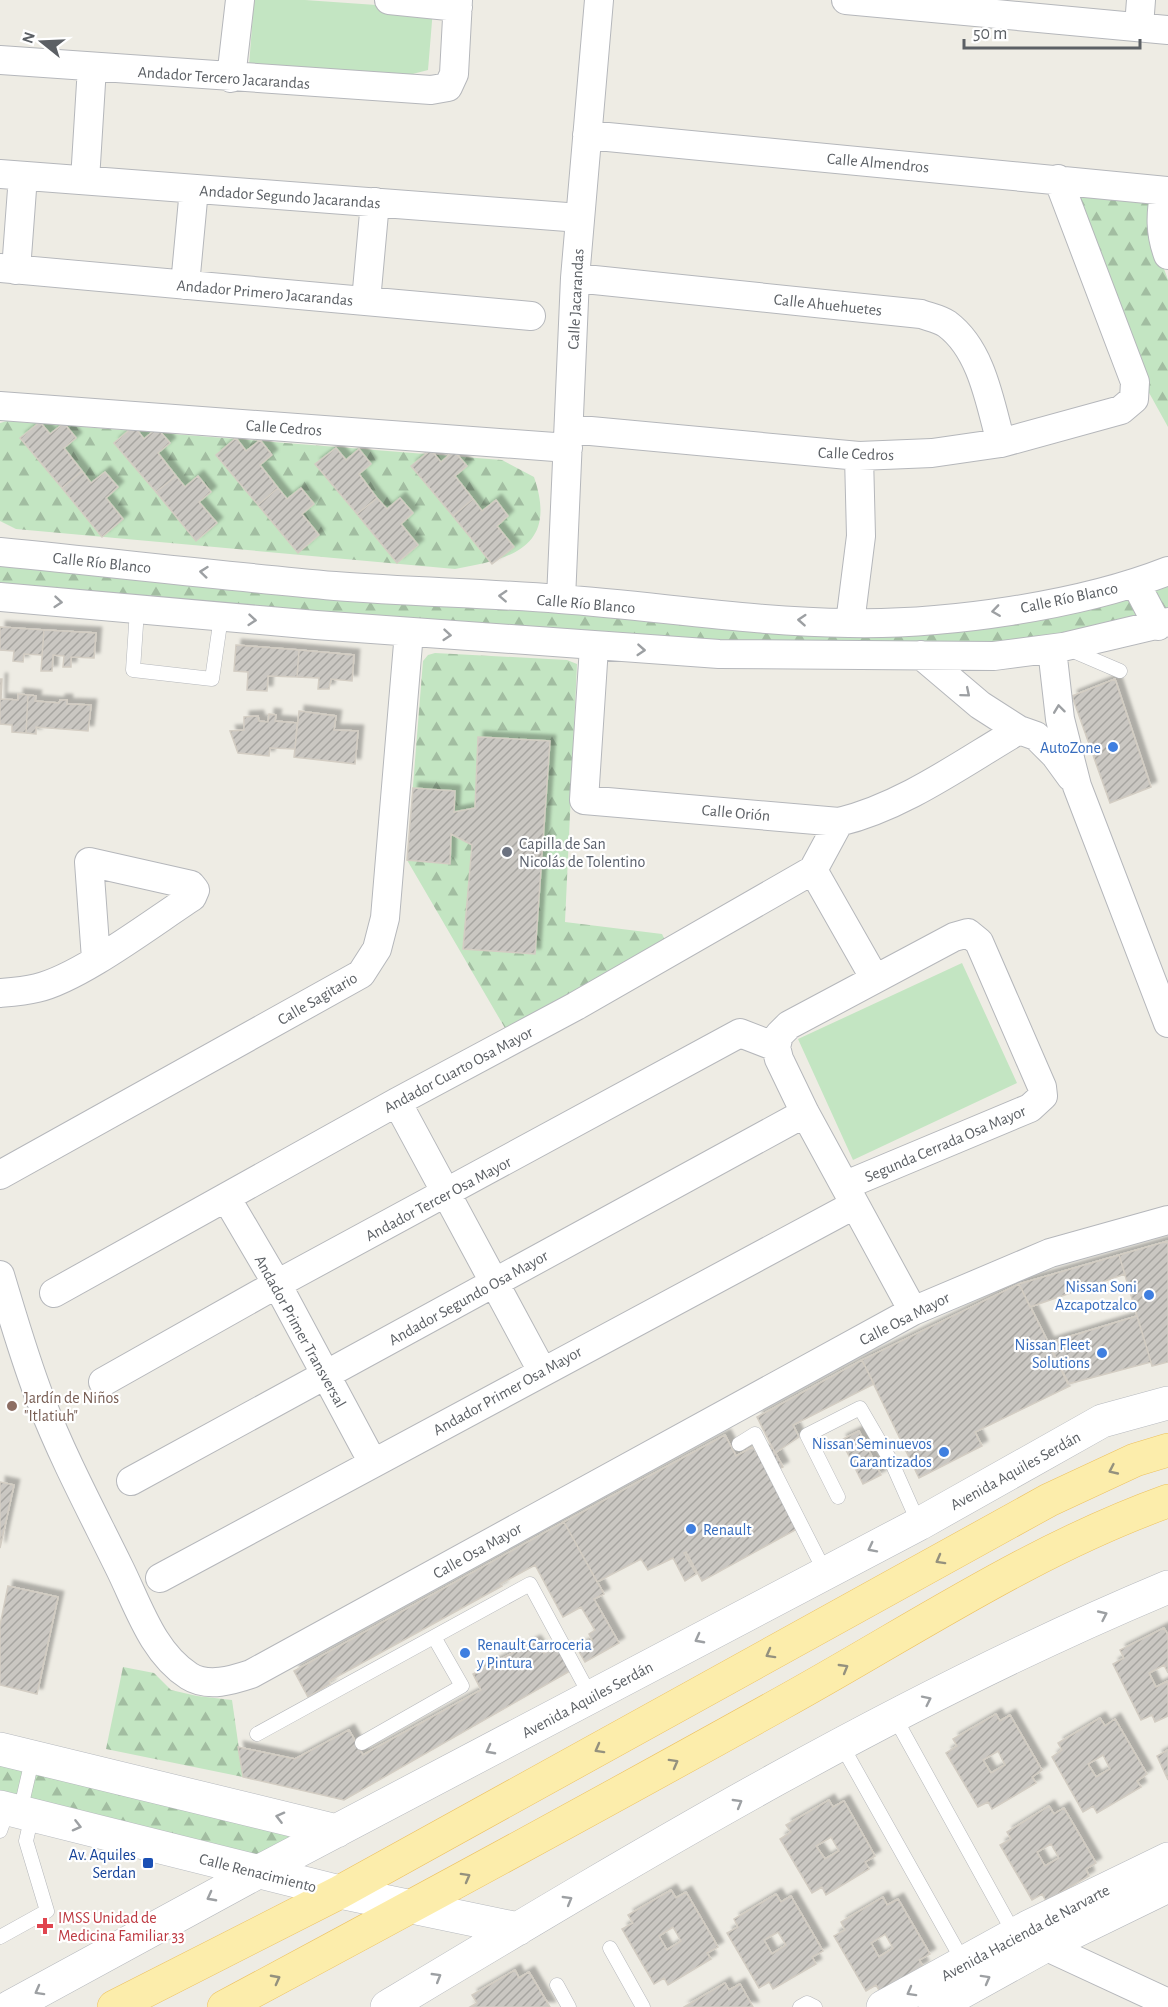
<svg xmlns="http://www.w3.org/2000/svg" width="1168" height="2007" font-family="'Alegreya Sans',sans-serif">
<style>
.forest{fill:url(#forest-firs)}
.park{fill:#c3e5c2}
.building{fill:url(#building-hatch);stroke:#d3cdc3;stroke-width:1.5;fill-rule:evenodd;filter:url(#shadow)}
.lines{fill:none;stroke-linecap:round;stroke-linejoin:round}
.lane-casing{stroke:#b5b7bb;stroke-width:15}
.street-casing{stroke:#b5b7bb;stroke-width:30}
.secondary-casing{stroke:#b6b9be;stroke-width:34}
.primary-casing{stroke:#edc15f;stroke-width:34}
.lane{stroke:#fff;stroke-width:14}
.street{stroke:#fff;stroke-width:28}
.secondary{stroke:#fff;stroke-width:33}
.primary{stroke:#fcedab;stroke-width:33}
.oneway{stroke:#9da0a3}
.oneway2{stroke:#94917e}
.shop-dot{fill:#3f7fe0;stroke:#fff;stroke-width:2}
.worship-dot{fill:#6b7280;stroke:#fff;stroke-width:2}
.education-dot{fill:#8d6e63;stroke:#fff;stroke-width:2}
.transit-dot{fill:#1a4fb4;stroke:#fff;stroke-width:2}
.health-dot{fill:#e0444e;stroke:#fff;stroke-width:2}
.labels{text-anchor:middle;stroke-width:4.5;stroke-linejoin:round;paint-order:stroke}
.street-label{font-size:16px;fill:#5c6065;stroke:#fff}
.shop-label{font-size:16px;fill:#366cbe;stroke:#fff;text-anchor:end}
.worship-label{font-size:16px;fill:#5b616d;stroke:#fff;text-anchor:start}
.education-label{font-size:16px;fill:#785e54;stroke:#fff;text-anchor:start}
.transit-label{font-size:16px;fill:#164399;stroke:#fff;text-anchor:end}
.health-label{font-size:16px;fill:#be3a42;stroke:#fff;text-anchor:start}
</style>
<defs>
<pattern id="forest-firs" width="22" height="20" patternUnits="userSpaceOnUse" patternTransform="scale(1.5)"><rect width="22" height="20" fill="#c3e5c2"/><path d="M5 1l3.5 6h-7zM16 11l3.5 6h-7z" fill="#a2bda1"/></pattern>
<pattern id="building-hatch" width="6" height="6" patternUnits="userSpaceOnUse" patternTransform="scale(1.5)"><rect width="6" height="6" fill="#cac7c2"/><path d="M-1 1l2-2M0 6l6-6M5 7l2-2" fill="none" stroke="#a7a5a1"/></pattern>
<filter id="shadow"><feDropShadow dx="5.5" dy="-5.5" stdDeviation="1.5" flood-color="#0004"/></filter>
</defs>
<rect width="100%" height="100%" fill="#eeece4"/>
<path class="forest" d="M1070,189L1156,198L1153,238L1168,280V427L1142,380Z
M7,421L502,460L534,477C558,547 512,559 455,569L16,529L0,521V423Z
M0,560L849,632L1168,579V613L993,648L695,645L0,589Z
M435,653L567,660L577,664L565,922L662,934L669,948L509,1035L407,860L423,661L428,655Z
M123,1667L154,1673L171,1690L197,1696L232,1700L243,1777L106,1749Z
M0,1762L301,1835L256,1860L0,1794Z"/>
<path class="park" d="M254,0H305L433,9L428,70L401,77L249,66Z
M962,963L1017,1083L853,1160L798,1039Z"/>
<path class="building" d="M40,422L50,434L64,423L76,438L64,448L82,471L62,488L20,438Z
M134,426L144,439L157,428L170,443L158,453L176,476L156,492L114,443Z
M236,438L246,451L260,440L272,455L260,465L278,488L258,505L216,455Z
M336,448L346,460L359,449L371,464L359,474L377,498L357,514L315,464Z
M431,450L441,462L454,451L467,466L455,476L473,499L453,516L411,466Z
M82,471L91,483L105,472L118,487L106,498L123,519L102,537L62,488Z
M176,476L185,487L198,476L211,492L199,502L217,523L196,541L156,492Z
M278,488L287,499L301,488L314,504L302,514L319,535L298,553L258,505Z
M377,498L387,509L400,498L413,513L401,524L418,545L397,563L357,514Z
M473,499L482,511L496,500L508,516L497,526L514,547L492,564L453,516Z
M0,627L44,630L42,655L24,654L23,662L13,661L14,651L0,650Z
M44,630L96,633L94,658L71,657V667H63L64,656L53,655L52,671H41Z
M236,645L299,650L297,677L268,676L267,691L247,690L248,672L234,671Z
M299,650L354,655L352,681L331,679L329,689H318L319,678L297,677Z
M0,679H2L1,699L18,700V694L28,695L26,733L12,732V725L0,724Z
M1115,679L1151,787L1110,803L1072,696Z
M28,695L36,696L35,701L59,703L60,700H67V704L91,705L88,731L36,727V734L26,733Z
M299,711L336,716L334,730L358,731L355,764L294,757Z
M269,714L276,715L275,721L297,723L295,749L270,748L269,756L238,753L230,731L244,730V717L258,716L259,721L268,722Z
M478,737L550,741L535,954L463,949L472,845L451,834L450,864L407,860L413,788L455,791L454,812L475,808Z
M1168,1241V1362L1152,1366L1119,1255Z
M1119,1255L1125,1274L1030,1307L1019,1284Z
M1019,1284L1070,1386L975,1432L982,1446L919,1478L862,1360Z
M1137,1316L1151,1362L1068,1384L1048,1343Z
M862,1360L874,1384L793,1425L799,1437L775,1453L757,1417Z
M859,1431L881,1475L863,1484L841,1440Z
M725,1435L736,1456L753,1447L757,1454L772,1447L783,1467L768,1474L797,1529L702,1581L686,1552L684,1553L696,1574L685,1581L673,1558L648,1570L641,1559L597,1582L564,1522Z
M0,1482L14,1485L0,1548Z
M564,1522L604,1594L594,1599L619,1643L585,1662L577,1648L592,1640L589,1634L595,1630L581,1607L563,1617L535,1565L500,1584L502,1586L329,1681L330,1684L308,1697L294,1671Z
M8,1586L58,1597L37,1694L0,1685V1625Z
M1164,1628L1168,1635V1673L1164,1665L1149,1673L1156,1687L1168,1681V1716L1155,1722L1152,1715L1141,1720L1113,1664L1124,1658L1120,1650Z
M535,1641L544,1653L557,1647L570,1671L344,1800L243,1777L238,1747L295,1759L349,1730L363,1755L481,1690L473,1674Z
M996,1714L1000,1721L1010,1715L1042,1770L1032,1777L1036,1783L992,1809L988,1802L978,1807L946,1753L957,1746L953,1739ZM998,1751L1005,1765L991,1773L983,1760Z
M1100,1718L1105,1726L1115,1719L1147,1774L1137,1781L1141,1787L1097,1813L1093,1806L1083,1812L1052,1757L1062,1750L1058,1743ZM1103,1755L1110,1769L1096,1777L1088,1764Z
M1168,1750V1780L1157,1756Z
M829,1800L833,1807L844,1801L875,1856L865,1862L869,1869L826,1895L822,1887L812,1893L780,1839L791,1832L786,1825ZM831,1837L839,1851L825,1859L816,1846Z
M1049,1806L1054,1814L1064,1808L1096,1863L1086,1869L1089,1876L1046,1901L1042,1894L1032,1900L1000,1845L1011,1839L1007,1832ZM1051,1844L1059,1858L1045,1866L1037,1852Z
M671,1890L676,1898L686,1892L718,1947L707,1953L711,1959L668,1985L664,1978L654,1984L622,1929L633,1923L628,1915ZM673,1927L681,1941L667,1950L659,1936Z
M776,1894L781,1902L791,1896L823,1951L812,1957L816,1964L773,1989L769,1982L759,1988L727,1933L738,1927L734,1919ZM778,1932L786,1945L772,1954L764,1940Z
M883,1897L887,1905L898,1899L930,1954L919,1960L923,1966L880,1992L876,1985L866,1991L834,1936L845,1930L841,1922ZM885,1934L893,1948L879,1957L871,1943Z
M515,1970L519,1978L529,1972L550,2007H470L477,2003L472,1995Z
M725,1983L729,1990L740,1984L753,2007H684Z"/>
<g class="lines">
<g class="lane-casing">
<path id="lane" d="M137,610L133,670L212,679L221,617
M1071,650L1120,671
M739,1444L755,1434L825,1572
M838,1497L807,1435L860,1408L892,1463L919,1524
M894,1716L1015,1935
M257,1734L530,1584L591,1697
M362,1743L462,1686L434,1637
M841,1744L964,1963
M20,1812L33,1756
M0,1831L8,1809
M0,1937L47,1911L26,1841L32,1815
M610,1948L643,2007
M557,1985L569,2007
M800,2007L807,2003L815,2007"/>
</g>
<g class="street-casing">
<path id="street" d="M389,0L458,7
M846,0L1168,30
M1139,26L1141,0
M0,60L431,90L448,87L454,74L458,0
M231,78L240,0
M587,135L1168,191
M0,174L580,218
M85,180L92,67
M1165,191C1160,214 1160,233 1168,255
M0,268L531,316
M16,270L23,176
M575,278L921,314C929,317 940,319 947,324C982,350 990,403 1001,443
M185,285L194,189
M366,301L375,202
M0,406L568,448
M569,429L859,456L932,453L1001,443L1121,410L1134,399L1135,382L1058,179
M0,552C112,563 224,576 335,586C410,592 485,593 560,599C656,606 752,622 849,623C945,625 1079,606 1168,571
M1136,584L1158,626
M0,597L316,625L719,654L994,656L1063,647L1168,622
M561,599L575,278L599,0
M850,623L861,536L859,456
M594,647L584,800L839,822C904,806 961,764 1019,730
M1052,649L1060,719L1077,786L1168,1023
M921,655L980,705L1019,730L1036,736L1055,755L1071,777
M813,870L875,979
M0,993C12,992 25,991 37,988C80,978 152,923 192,897L195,890L191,885L89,862L96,959
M397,1102L542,1371
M0,1175L361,974L377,949L385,918L409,632
M846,1185L1030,1108L1043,1096L1042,1087L979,942L968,933L954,937L789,1025L779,1035L776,1047L779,1059L805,1113L913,1311
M227,1199L277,1284L373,1463
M0,1275C13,1318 25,1360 41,1401C63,1458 92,1512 119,1567C138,1605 152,1652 189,1676C208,1688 233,1680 251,1674L913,1311L1050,1253L1168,1220
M54,1293L397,1102L576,1006L813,870L839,822
M103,1382L277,1284L740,1033L776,1047
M131,1481L805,1113
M160,1578L854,1205
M1045,1946L1168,2003"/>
</g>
<g class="secondary-casing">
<path id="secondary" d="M0,1749L337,1831
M0,1807L340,1892L518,1929
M10,2007L258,1872L919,1524L1102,1421L1168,1403
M387,2007C640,1855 895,1701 1168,1587
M883,2007L1030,1926L1168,1859
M935,2007L1045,1946L1168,1886"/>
</g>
<g class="primary-casing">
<path id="primary" d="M114,2007L340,1892L1049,1500L1135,1460L1168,1450
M224,2007C411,1907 597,1806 782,1703C909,1633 1031,1550 1168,1501"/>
</g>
<use href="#lane" class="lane"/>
<use href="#street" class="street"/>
<use href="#secondary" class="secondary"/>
<use href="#primary" class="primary"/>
</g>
<defs><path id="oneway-chevron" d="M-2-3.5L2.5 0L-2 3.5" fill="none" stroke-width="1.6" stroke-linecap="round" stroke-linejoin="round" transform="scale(1.5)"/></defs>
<g class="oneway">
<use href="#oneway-chevron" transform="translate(204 572) rotate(-174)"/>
<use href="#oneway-chevron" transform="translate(503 596) rotate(-177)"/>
<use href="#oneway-chevron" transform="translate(58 602) rotate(5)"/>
<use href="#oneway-chevron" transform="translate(996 611) rotate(172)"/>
<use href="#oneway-chevron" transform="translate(252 620) rotate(5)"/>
<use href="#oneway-chevron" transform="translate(802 620) rotate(-176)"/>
<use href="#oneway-chevron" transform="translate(447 635) rotate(5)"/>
<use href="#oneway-chevron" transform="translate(641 650) rotate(4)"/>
<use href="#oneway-chevron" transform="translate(966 693) rotate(40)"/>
<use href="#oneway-chevron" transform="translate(1059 709) rotate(-97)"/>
<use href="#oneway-chevron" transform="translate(872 1548) rotate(153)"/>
<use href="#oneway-chevron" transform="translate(1103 1615) rotate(-25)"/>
<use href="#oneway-chevron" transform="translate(699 1639) rotate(152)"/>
<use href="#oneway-chevron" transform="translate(927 1700) rotate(-26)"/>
<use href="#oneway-chevron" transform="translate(490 1750) rotate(152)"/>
<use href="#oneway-chevron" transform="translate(738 1803) rotate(-30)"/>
<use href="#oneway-chevron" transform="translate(280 1817) rotate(-166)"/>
<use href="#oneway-chevron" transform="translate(77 1826) rotate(14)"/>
<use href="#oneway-chevron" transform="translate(211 1897) rotate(152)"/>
<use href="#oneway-chevron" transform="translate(568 1900) rotate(-30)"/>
<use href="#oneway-chevron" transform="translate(437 1977) rotate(-31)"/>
<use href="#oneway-chevron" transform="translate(986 1979) rotate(-29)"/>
<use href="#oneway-chevron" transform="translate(39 1991) rotate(151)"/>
<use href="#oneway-chevron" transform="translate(911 1992) rotate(151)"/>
</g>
<g class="oneway2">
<use href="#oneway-chevron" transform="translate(1113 1470) rotate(155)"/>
<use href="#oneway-chevron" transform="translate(940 1560) rotate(151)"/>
<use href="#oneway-chevron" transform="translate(770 1654) rotate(151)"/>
<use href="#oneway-chevron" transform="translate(844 1668) rotate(-30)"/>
<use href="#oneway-chevron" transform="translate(599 1749) rotate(151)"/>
<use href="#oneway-chevron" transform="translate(674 1763) rotate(-29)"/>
<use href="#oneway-chevron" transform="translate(466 1877) rotate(-29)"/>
<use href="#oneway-chevron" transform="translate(276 1979) rotate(-28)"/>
</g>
<g class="shop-dot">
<circle cx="1113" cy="747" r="6"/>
<circle cx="1149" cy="1295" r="6"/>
<circle cx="1102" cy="1353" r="6"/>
<circle cx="944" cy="1452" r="6"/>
<circle cx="691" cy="1529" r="6"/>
<circle cx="465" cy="1653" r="6"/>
</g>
<circle class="worship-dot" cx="507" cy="852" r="6"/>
<circle class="education-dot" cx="12" cy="1406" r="6"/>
<rect class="transit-dot" x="142" y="1857" width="12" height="12" rx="3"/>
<path class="health-dot" d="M42 1917h6v6h6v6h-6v6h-6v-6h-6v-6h6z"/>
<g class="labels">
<g class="street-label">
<text transform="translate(224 77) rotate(4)" y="6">Andador Tercero Jacarandas</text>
<text transform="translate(878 162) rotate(5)" y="6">Calle Almendros</text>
<text transform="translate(290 196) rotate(4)" y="6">Andador Segundo Jacarandas</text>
<text transform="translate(265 292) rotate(5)" y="6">Andador Primero Jacarandas</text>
<text transform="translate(575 299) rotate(-87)" y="6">Calle Jacarandas</text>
<text transform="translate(828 304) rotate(6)" y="6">Calle Ahuehuetes</text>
<text transform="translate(284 427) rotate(4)" y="6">Calle Cedros</text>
<text transform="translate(856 453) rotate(2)" y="6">Calle Cedros</text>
<text transform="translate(102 562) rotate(6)" y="6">Calle Río Blanco</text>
<text transform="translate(1069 597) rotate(-12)" y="6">Calle Río Blanco</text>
<text transform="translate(586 603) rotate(5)" y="6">Calle Río Blanco</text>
<text transform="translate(736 812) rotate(5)" y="6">Calle Orión</text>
<text transform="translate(317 998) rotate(-30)" y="6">Calle Sagitario</text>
<text transform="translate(458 1069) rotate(-28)" y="6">Andador Cuarto Osa Mayor</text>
<text transform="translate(945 1143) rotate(-23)" y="6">Segunda Cerrada Osa Mayor</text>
<text transform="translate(438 1198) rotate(-28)" y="6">Andador Tercer Osa Mayor</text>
<text transform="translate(468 1297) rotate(-29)" y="6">Andador Segundo Osa Mayor</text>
<text transform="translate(904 1318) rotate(-27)" y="6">Calle Osa Mayor</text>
<text transform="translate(301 1331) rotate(61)" y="6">Andador Primer Transversal</text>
<text transform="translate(507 1390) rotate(-29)" y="6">Andador Primer Osa Mayor</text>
<text transform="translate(1015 1470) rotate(-29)" y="6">Avenida Aquiles Serdán</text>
<text transform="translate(477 1550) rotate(-29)" y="6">Calle Osa Mayor</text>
<text transform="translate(587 1699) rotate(-28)" y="6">Avenida Aquiles Serdán</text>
<text transform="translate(258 1872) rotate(14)" y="6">Calle Renacimiento</text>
<text transform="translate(1025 1932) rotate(-28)" y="6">Avenida Hacienda de Narvarte</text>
</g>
<g class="shop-label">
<text x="1101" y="753">AutoZone</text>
<text x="1137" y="1292">Nissan Soni<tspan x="1137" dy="18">Azcapotzalco</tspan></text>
<text x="1090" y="1350">Nissan Fleet<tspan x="1090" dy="18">Solutions</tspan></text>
<text x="932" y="1449">Nissan Seminuevos<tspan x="932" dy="18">Garantizados</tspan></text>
<text x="703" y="1535" text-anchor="start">Renault</text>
<text x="477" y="1650" text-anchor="start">Renault Carroceria<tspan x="477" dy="18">y Pintura</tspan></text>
</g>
<g class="worship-label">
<text x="519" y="849">Capilla de San<tspan x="519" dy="18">Nicolás de Tolentino</tspan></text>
</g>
<g class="education-label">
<text x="24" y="1403">Jardín de Niños<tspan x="24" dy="18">"Itlatiuh"</tspan></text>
</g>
<g class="transit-label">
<text x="136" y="1860">Av. Aquiles<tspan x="136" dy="18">Serdan</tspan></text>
</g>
<g class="health-label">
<text x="58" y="1923">IMSS Unidad de<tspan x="58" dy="18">Medicina Familiar 33</tspan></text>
</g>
</g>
<g transform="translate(42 42) rotate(288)" stroke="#ffffff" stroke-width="4.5" paint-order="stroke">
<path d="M0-4.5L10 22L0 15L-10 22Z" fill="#5c6065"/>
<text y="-9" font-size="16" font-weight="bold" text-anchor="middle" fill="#5c6065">N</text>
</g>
<path d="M964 39v9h176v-9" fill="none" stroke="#5c6065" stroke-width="3"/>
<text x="973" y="39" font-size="18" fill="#5c6065" stroke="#ffffff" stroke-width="4.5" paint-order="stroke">50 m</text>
</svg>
